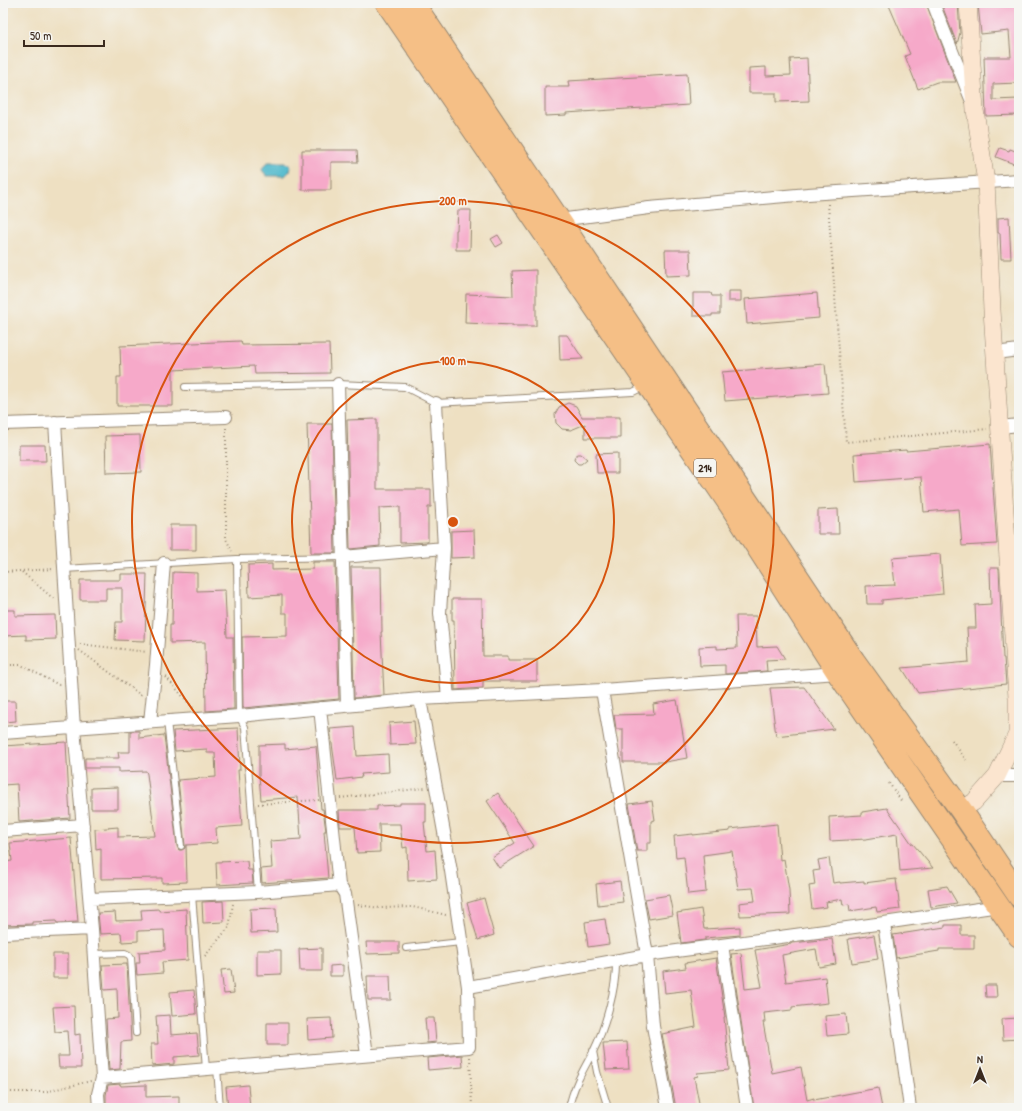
<svg xmlns="http://www.w3.org/2000/svg" width="1022" height="1111" font-family="'Patrick Hand',sans-serif">
<style>
.water{fill:#4fb9cc;stroke:#457275}
.building{fill:#f6a9c9}
.lines{fill:none;stroke-linecap:round;stroke-linejoin:round}
.lane-casing{stroke:#948570;stroke-width:8}
.street-casing{stroke:#948570;stroke-width:14}
.secondary-casing{stroke:#948570;stroke-width:18}
.highway-casing{stroke:#948570;stroke-width:24}
.path{stroke:#948570;stroke-width:2;stroke-dasharray:1 3;stroke-linecap:butt}
.lane{stroke:#fff;stroke-width:6}
.street{stroke:#fff;stroke-width:12}
.secondary{stroke:#fbe5cf;stroke-width:17}
.highway{stroke:#f5bf86;stroke-width:22}
.ring{fill:none;stroke:#d7540e;stroke-width:2}
.labels{text-anchor:middle;stroke-width:3;stroke-linejoin:round;paint-order:stroke}
.shield{fill:#f6f6f2;stroke:#73675e;stroke-width:1}
.shield-label{font-size:11px;font-weight:bold;fill:#3b2a1e}
.centre{fill:#d7540e;stroke:#f6f6f2;stroke-width:2}
.ring-label{font-size:12px;text-anchor:middle;font-weight:bold;fill:#d7540e;stroke:#f6f6f2;stroke-width:3;stroke-linejoin:round;paint-order:stroke}
</style>
<rect width="100%" height="100%" fill="#f6f6f2"/>
<filter id="ink" filterUnits="userSpaceOnUse"><feTurbulence type="fractalNoise" baseFrequency=".025" numOctaves="2"/><feDisplacementMap in="SourceGraphic" scale="8" xChannelSelector="R" yChannelSelector="G"/><feConvolveMatrix kernelMatrix="1 2 1 2 8 2 1 2 1" color-interpolation-filters="sRGB"/></filter>
<filter id="wash" filterUnits="userSpaceOnUse"><feTurbulence type="fractalNoise" baseFrequency=".012" numOctaves="4" result="noise"/><feDisplacementMap in="SourceGraphic" scale="16" xChannelSelector="R" yChannelSelector="G"/><feGaussianBlur stdDeviation="0.9" result="paint"/><feColorMatrix in="noise" values="0 0 0 0 0 0 0 0 0 0 0 0 0 0 0 0 0 1.4 0 .05"/><feComposite in="paint" operator="in"/></filter>
<g filter="url(#wash)">
<rect width="100%" height="100%" fill="#eee0c2"/>
<path class="water" d="M268,162H286L291,167L290,171L285,176H267L262,170L263,167Z"/>
<g id="blocks">
<path class="building" d="M888,3H926L956,82H937L918,89L905,56L910,54Z
M941,3H958L960,33L957,44Z
M1019,3L1018,83L993,84V100L1019,99V115L986,116L984,57H1011L1009,31L981,34L978,4Z
M807,58L809,101L776,102V93H749V68L766,67V76L791,75L790,59Z
M687,74L689,105L566,113V115L545,116V87H569L568,81Z
M1000,148L1009,151L1010,149L1018,152L1014,164L996,157Z
M302,150H357L358,162H331V190H302Z
M458,210H471L470,250H456V230H457Z
M1009,217L1011,259H1001L1000,233H998V218Z
M498,235L503,243L496,247L491,239Z
M665,250H690L691,275L666,276Z
M536,270V326H513V325L465,323L466,294L513,296L512,271Z
M728,291H741V301H728Z
M693,293H711L712,296H720V314H712V316H693Z
M817,293L819,318L747,324L745,299Z
M559,335H567L583,359L560,360Z
M241,341L242,345L329,344L330,373L255,374L254,366L173,370V406H117V377H121L120,346Z
M825,364L828,393L725,401L722,372Z
M568,403L576,406L582,417H620V438H585V424L571,430L562,429L556,423L555,414L559,407Z
M377,419V489H431V507H428V542L400,543V507L379,508L380,546L350,549L347,420Z
M307,424H332L335,553H311Z
M140,435L141,472L106,473L105,436Z
M990,444L997,544L962,546L959,509L924,512L921,477L856,482L854,454L906,450V451Z
M19,445H45L46,461H19Z
M618,453V473H597L596,454Z
M578,454H581L587,459L581,464H578L574,460L575,456Z
M838,509L839,534H818V510Z
M170,525H196V550H170Z
M474,530L475,557L451,558V531Z
M940,554L943,594L882,600V604H867L866,586L895,585L892,558Z
M313,562H335L339,699L243,708L242,637L287,636V613H282V595L249,597L248,565L272,564V570L313,569Z
M351,567H381L382,632H381L384,695L354,698Z
M990,568H999L1003,658H1004L1006,684L918,693L902,668L969,662L967,628H976L975,605L991,604Z
M173,572L197,573V591L225,590L227,637H233L234,709L206,711L205,642L170,643V625H172Z
M121,574H147L145,641L115,640L116,622H122V588H106V600H80V580H121Z
M452,599H482L483,656H508V660H537V681H483V688L455,690L454,620H452Z
M3,610H15V616L55,615L56,639L26,640V635L3,636Z
M736,616H756L757,647L777,646L785,659L766,660L767,671L725,674V665L700,666L699,647L717,646V649L737,648Z
M804,687L834,729L776,736L770,688Z
M677,700L687,758L665,762H623V729H616L614,715L654,714L653,704Z
M3,701H15L16,721L3,722Z
M414,721L416,744L390,745L389,723Z
M355,727L357,756L388,754L389,772L361,774L362,777L337,780L330,729Z
M238,728L240,770H238L242,826L216,828L217,843L186,845L187,882L162,883V878L101,879V848L96,849L95,829L118,827V837L155,836L147,774L146,771L119,772V768H85V758H119L118,752H130V731H139V738L164,735L177,846L179,850H182L185,848V846L178,780L216,777L215,753H207V749L175,751L173,731Z
M66,742L70,818L19,822L17,784L3,785V746Z
M285,744V749L316,746L321,809H323L326,831H324L328,878L262,883L261,869L272,868L270,841L301,839L298,797L261,800L259,775V745Z
M118,787V809H91V788Z
M498,793L534,846L499,868L492,857L515,843L487,801Z
M652,801L655,820L651,821V843H647V851H637L629,804Z
M400,803H426V822H424L427,851L435,850L437,879L408,881L407,847L403,848L400,824H379L380,852L357,853L355,827H340L339,810H377V806L400,805Z
M887,808L912,844H913L933,868L900,871L897,834L866,839L830,841L829,817L862,815V812Z
M777,824L780,860L784,859L789,890L790,914L740,916L739,903L755,901L753,888L738,889L732,851L703,855L706,892L688,894L684,857L676,858L674,836L693,834V835L730,831V829Z
M71,838L78,922L57,923L56,921L32,922V924L3,925V862L12,861L10,843Z
M829,858L833,883L840,882V883L864,881V883L896,879L900,909L877,912L876,907L850,911L849,904L843,905L842,899L826,902L827,907L812,909L809,886L815,885L813,871L820,870L818,860Z
M247,861L248,870H252L253,883L217,885L216,862Z
M620,881L623,902L598,905L596,884Z
M947,886L957,903L931,907L928,889Z
M669,895L673,915L649,919L645,899Z
M484,898L494,935L478,940L467,903Z
M223,901L224,922L203,923L202,902Z
M276,908L277,932L251,933L250,909Z
M159,909V911L186,909L188,960L162,962L163,973L137,975L136,963H140L139,952L165,950L164,930L138,931V941L122,942L121,933L100,934L98,913L115,912L116,921L142,920L141,910Z
M701,909L704,929L740,927V935L705,938V940L681,943L677,913Z
M605,919L609,944L588,947L585,922Z
M945,925H961V935H974V949H939V951L896,958L893,935L945,927Z
M874,935L878,959L852,963L848,939Z
M832,939L836,964L819,967L816,949L782,955L786,982L825,977L828,1003L792,1007V1010L764,1013L765,1022H763L772,1073L801,1067L807,1100L814,1098V1100L878,1088L882,1108H754L731,954L741,953L745,989L762,987L755,950L791,944V943Z
M366,942H399V953L367,954Z
M322,948V971H300L299,949Z
M257,950H281V974L257,975Z
M53,954H68V978H53Z
M716,958L725,1017H724L729,1070L697,1073L698,1076L694,1077L700,1108H676L662,1034L696,1027L691,990L665,993L663,971L686,968L685,963Z
M127,964L131,1041L121,1042L120,1069L109,1070L106,1019L118,1018L117,989L104,990L102,965Z
M343,965V976H330V966Z
M231,969L234,993L224,994L221,970Z
M367,976H390L391,1000H368Z
M985,985H996L997,997H986Z
M194,990L196,1014L172,1016L170,992Z
M74,1006L75,1035L80,1034L81,1068H59L58,1056H69L67,1031L55,1032L53,1007Z
M846,1014L848,1034L827,1036L825,1016Z
M170,1015L171,1035L197,1033L199,1055L174,1057V1064L152,1066L151,1044H158L156,1016Z
M331,1018L332,1038L308,1040L307,1019Z
M425,1018H434L436,1042L427,1043Z
M1019,1018V1039L1003,1040L1002,1019Z
M267,1023H288V1045H267Z
M627,1042L629,1069L606,1070L603,1043Z
M462,1055L463,1067L428,1070L427,1058Z
M120,1084L121,1086L146,1085V1097L179,1096V1108H106V1095L108,1085Z
M248,1085L250,1108H228L226,1087Z"/>
</g>
</g>
<g filter="url(#ink)">
<use href="#blocks" fill-opacity="0" stroke="#948570" stroke-width="1"/>
<g class="lines">
<g class="lane-casing">
<path id="lane" d="M185,387L338,384L405,387L436,403L633,392L645,386
M237,559L239,716L245,727L258,892
M64,569L237,559L343,557
M167,721L181,846
M192,895L206,1069
M406,948L461,942
M94,954L125,953L129,955L131,958L136,1033
M593,1051L597,1072L608,1108
M217,1068L220,1108
M569,1108C573,1087 583,1070 593,1052C605,1028 617,987 616,960"/>
</g>
<g class="street-casing">
<path id="street" d="M933,3L971,99
M559,220L649,208L808,194L1019,180
M995,353L1019,350
M338,384L347,706
M436,403L444,548L440,613L448,698
M55,422L74,728L92,929L102,1078L98,1094L99,1108
M3,424L226,417
M1000,427L1019,425
M343,557L444,548
M602,690L647,955L653,1026L668,1108
M320,708L339,885L345,894L367,1055
M150,722L156,665L164,563
M3,733L239,716L420,699L602,690L838,673
M997,776H1019
M3,831L83,825
M90,899L258,892L339,885
M884,923L910,1108
M3,933L92,929
M722,945L747,1108
M468,987L647,955L884,923L999,906
M102,1078L469,1047L468,987L451,871L420,699"/>
</g>
<g class="secondary-casing">
<path id="secondary" d="M961,810L974,802L997,776L1017,734V698L992,310L986,182L975,110L968,3"/>
</g>
<g class="highway-casing">
<path id="highway" d="M387,3L731,506L838,673L1019,936
M413,3L559,220L854,661L961,810L1019,896"/>
</g>
<path class="path" d="M828,204L846,442L987,429
M226,428V539L232,551
M3,572L54,569
M22,572L55,600
M80,644L147,652
M79,650L142,696
M3,665H21L61,686
M166,677L193,708
M952,740L966,760
M889,783L902,802
M340,798L425,788
M258,804L319,800
M358,905L380,908L413,907L446,915
M205,956L229,927L233,904
M470,1057L472,1108
M3,1092H44L91,1081"/>
<use href="#lane" class="lane"/>
<use href="#street" class="street"/>
<use href="#secondary" class="secondary"/>
<use href="#highway" class="highway"/>
</g>
</g>
<g class="ring">
<circle cx="453" cy="522" r="161"/>
<circle cx="453" cy="522" r="321"/>
</g>
<g class="labels">
<rect class="shield" x="694" y="459" width="22" height="18" rx="3"/>
<g class="shield-label">
<text x="705" y="472">214</text>
</g>
</g>
<circle cx="453" cy="522" r="6" class="centre"/>
<g class="ring-label">
<text x="453" y="205">200 m</text>
<text x="453" y="365">100 m</text>
</g>
<rect width="1022" height="1111" fill="none" stroke="#f6f6f2" stroke-width="16"/>
<g transform="translate(980 1069)" stroke="#f6f6f2" stroke-width="3" paint-order="stroke">
<path d="M0-3L7 15L0 10L-7 15Z" fill="#3b2a1e"/>
<text y="-6" font-size="11" font-weight="bold" text-anchor="middle" fill="#3b2a1e">N</text>
</g>
<path d="M24 40v6h80v-6" fill="none" stroke="#3b2a1e" stroke-width="2"/>
<text x="30" y="40" font-size="12" fill="#3b2a1e" stroke="#f6f6f2" stroke-width="3" paint-order="stroke">50 m</text>
</svg>
